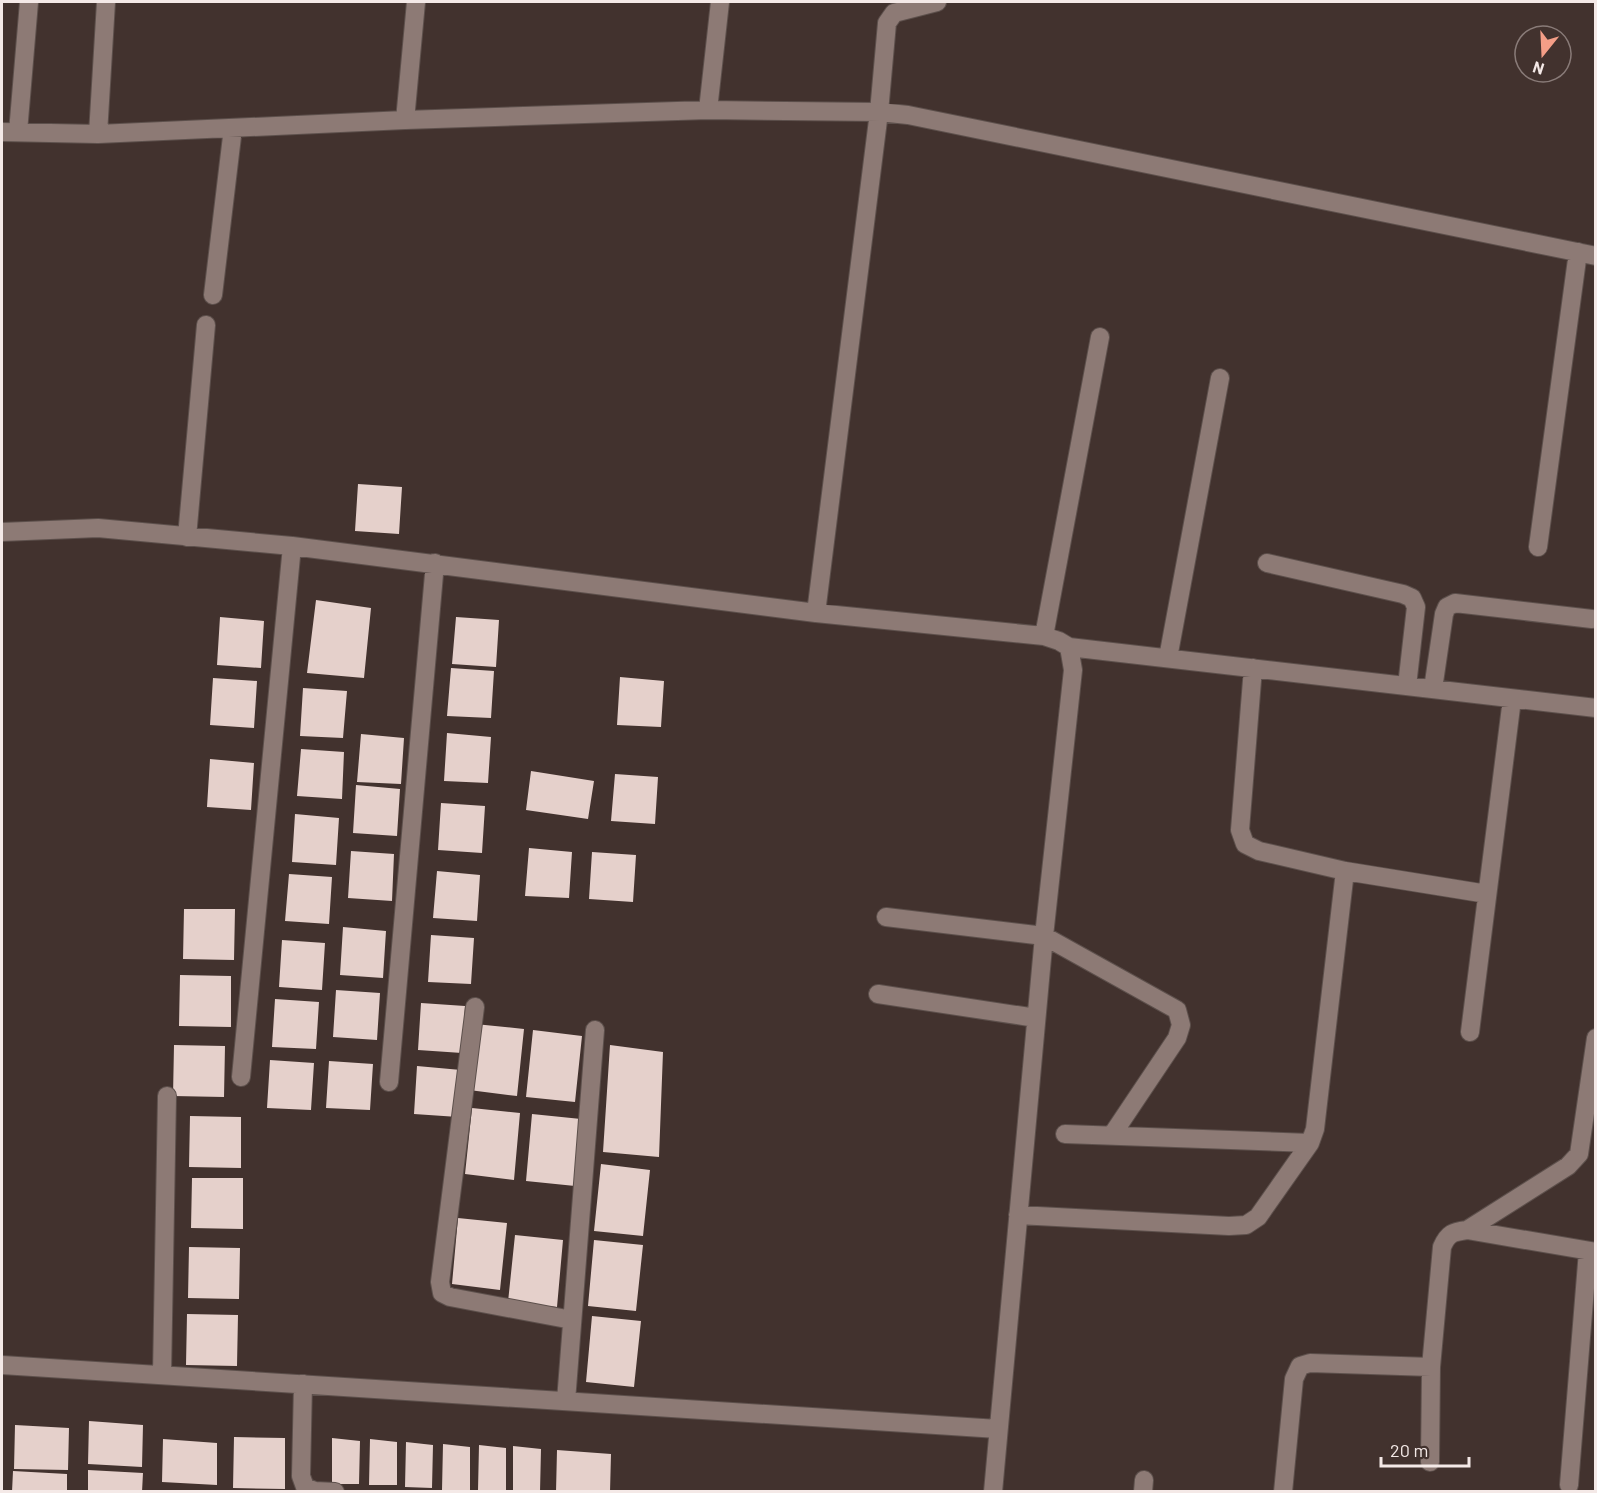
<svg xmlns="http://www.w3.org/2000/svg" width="1597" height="1493" font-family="Barlow,sans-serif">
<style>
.building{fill:#e5d0cb}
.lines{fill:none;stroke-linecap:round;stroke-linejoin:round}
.minor-casing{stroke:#5d504c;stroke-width:20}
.minor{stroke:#8d7a75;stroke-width:18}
</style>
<rect width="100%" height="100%" fill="#42322e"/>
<path class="building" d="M358,484L402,487L399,534L355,531Z
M316,600L371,608L364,678L307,673Z
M220,617L264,621L261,668L217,665Z
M456,617L499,620L496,667L452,664Z
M451,668L494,671L491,718L447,716Z
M620,677L664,681L661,727L617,725Z
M213,678L257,681L254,728L210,725Z
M303,688L347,691L343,738L300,736Z
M447,733L491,737L488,783L444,781Z
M361,734L404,738L401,784L357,782Z
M301,749L344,752L342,799L297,796Z
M210,759L254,763L251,810L207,807Z
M531,771L594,781L588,819L526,810Z
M615,774L658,777L655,824L611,821Z
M356,785L400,789L397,836L353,833Z
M441,803L485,806L482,853L438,850Z
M295,814L339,818L336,865L292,862Z
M529,848L572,852L569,898L525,896Z
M351,851L394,854L392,901L348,898Z
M592,852L636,855L633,902L589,899Z
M437,871L480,875L477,921L433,918Z
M289,874L332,877L329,924L285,921Z
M184,909H235L234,960L183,959Z
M343,927L386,931L383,978L340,975Z
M431,935L474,938L471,984L428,982Z
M282,940L325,943L322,990L279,987Z
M180,975L231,976V1027L179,1026Z
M336,990L380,993L377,1040L333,1037Z
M275,999L319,1002L316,1049L272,1047Z
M421,1003L465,1006L462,1053L418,1050Z
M475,1024L524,1029L517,1096L469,1090Z
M533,1030L582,1036L575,1102L526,1097Z
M174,1045L225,1046L224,1097L173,1096Z
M610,1045L663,1052L659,1157L603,1152Z
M270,1060L314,1063L311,1110L267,1108Z
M329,1061L373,1064L370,1110L326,1108Z
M417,1066L461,1070L458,1117L414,1114Z
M472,1108L520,1113L514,1180L465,1174Z
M532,1114L581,1119L575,1186L526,1181Z
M190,1116L241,1117V1168L189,1167Z
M601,1164L650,1170L643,1236L594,1231Z
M192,1178H243V1229L191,1228Z
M458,1218L507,1223L500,1290L452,1284Z
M515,1235L563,1240L557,1307L508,1302Z
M594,1240L643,1245L636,1311L588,1306Z
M189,1247L240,1248L239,1299L188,1298Z
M187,1314L238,1315L237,1366L186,1365Z
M592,1316L641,1321L634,1387L586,1382Z
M89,1421L143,1425L142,1467L88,1464Z
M15,1425L69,1428L68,1470L14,1469Z
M234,1437L285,1438V1489L233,1488Z
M332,1438L360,1441L359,1484H332Z
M163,1439L217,1443V1485L162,1482Z
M370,1439L397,1442V1485H369Z
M406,1442L433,1445L432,1488L405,1487Z
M443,1444L470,1447V1490H442Z
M479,1445L506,1448V1490H478Z
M513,1446L541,1449L540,1492H513Z
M557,1450L611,1454L610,1492H556Z
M88,1470L143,1473L142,1492H88Z
M13,1471L67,1474V1492H12Z"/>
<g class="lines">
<g class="minor-casing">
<path id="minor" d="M708,110L720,2
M405,120L416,2
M2,132L98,134L405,120L708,110L879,112L908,115L1596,256
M18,132L29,2
M98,134L106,2
M213,295L233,128
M2,532L98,528L292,546L816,613L1044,636L1059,641L1069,647L1073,670L1044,936L993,1492
M187,537L206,325
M1538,547L1578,252
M1267,563L1403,594L1412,598L1416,607L1407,686
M816,613L879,112L887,23L894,13L937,2
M1044,636L1100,337
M1069,647L1596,708
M1168,658L1220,378
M1253,668L1240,830L1245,844L1259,851L1345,871L1487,894
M1433,689L1444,614L1447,607L1455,603L1592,619
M886,917L1044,936L1177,1010L1181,1025L1177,1038L1112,1135
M878,994L1036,1018
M475,1007L440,1282L442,1293L450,1297L572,1320
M1470,1032L1512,699
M241,1077L292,546
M389,1082L435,563
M1065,1134L1310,1143
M1018,1215L1229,1226L1246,1225L1258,1217L1310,1143L1315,1129L1345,871
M1467,1230L1568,1166L1579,1154L1596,1038
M2,1365L998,1429
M162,1375L167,1096
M303,1384L301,1476L305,1487L315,1491L335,1492
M566,1401L595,1030
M1430,1462L1431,1367L1442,1247C1448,1233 1453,1232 1467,1230L1596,1252
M1569,1485L1588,1251
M1143,1492L1144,1480
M1283,1492L1294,1379L1300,1366L1310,1363L1431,1367"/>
</g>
<use href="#minor" class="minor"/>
</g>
<rect width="1597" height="1493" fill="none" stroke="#f4e9e7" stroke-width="6"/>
<g transform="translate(1543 54) rotate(198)"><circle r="28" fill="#42322e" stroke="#897b78" stroke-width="1.5"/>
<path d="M0-4.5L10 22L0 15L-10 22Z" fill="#f49e87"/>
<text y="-9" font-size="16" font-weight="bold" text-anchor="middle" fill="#f4e9e7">N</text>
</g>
<path d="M1381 1457v9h88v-9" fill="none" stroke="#f4e9e7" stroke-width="3"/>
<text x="1390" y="1457" font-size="18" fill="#f4e9e7" stroke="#42322e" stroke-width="4.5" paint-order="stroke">20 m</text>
</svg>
